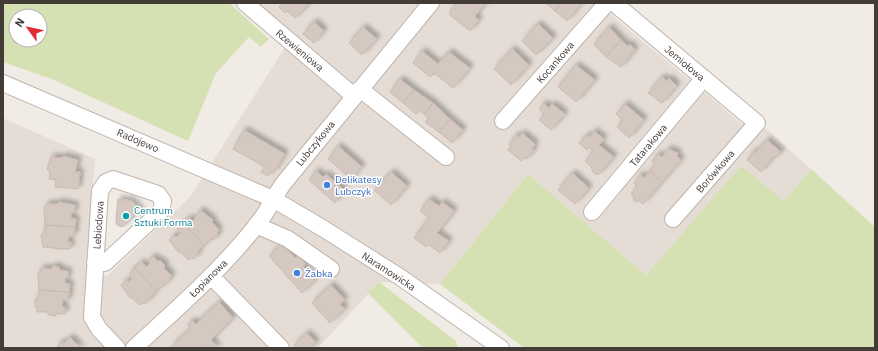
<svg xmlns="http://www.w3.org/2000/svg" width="878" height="351" font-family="'IBM Plex Sans',sans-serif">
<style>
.residential{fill:#e4dcd5}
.green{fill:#d6e1b3;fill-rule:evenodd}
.building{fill:#d4c8c0;stroke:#cbbbb1;filter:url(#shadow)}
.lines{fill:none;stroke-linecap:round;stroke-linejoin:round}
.minor-casing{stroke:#beb4ad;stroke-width:18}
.minor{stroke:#fff;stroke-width:16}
.shop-dot{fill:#3f7fe0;stroke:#fff;stroke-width:1.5}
.culture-dot{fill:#0f9aa8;stroke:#fff;stroke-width:1.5}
.labels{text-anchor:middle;stroke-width:3;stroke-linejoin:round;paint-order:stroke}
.street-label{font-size:10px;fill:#433b36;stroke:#fff}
.shop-label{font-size:10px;fill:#366cbe;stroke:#fff;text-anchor:start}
.culture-label{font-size:10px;fill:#0d838f;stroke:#fff;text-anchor:start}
</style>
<defs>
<filter id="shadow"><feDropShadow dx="3.5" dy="-3.5" stdDeviation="2" flood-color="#0004"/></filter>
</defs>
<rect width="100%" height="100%" fill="#f1ebe6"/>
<path class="residential" d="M258,3H597L742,124L765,128L811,169L784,201L741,167L646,275L528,174L440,284L379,282L318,348H3V118L95,159L86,275L107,276L190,197L293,35Z"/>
<path class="green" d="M3,3H229L269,39L261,47L249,37L216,73L188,141L54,80L3,62ZM16,16H40V40H16Z
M741,166L784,201L811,169L875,227V348H524L440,284L528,174L646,275Z
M379,282L456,341L458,348H423L368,293Z"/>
<path class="building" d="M283,3H310L295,18L287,11L285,13L279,7Z
M456,3H486L475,16L479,20L470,31L450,15V11Z
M546,3H562L555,11Z
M562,3H580L581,4L567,21L555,11Z
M314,22L324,31L314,43L303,34Z
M538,24L553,38L536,55L522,41Z
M363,27L377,39L362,55L349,43Z
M609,27L621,40L606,57L594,44Z
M621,40L628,46L630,44L635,50L621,67L606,57Z
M512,49L529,65L511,85L494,69Z
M422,51L438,64L449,52L470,68L453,88L434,73L430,77L413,63Z
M576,65L595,80L576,102L558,87Z
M662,77L667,81L669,78L677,86L662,103L648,93Z
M400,79L414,90L403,103L390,92Z
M414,90L433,103L424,114L419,110L416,114L403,103Z
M433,103L450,119L439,132L425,122L429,118L424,114Z
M544,103L549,108L552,104L565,114L551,130L539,120L544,114L539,109Z
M625,104L644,120L629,138L617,127L622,120L616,114Z
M450,119L463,130L452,143L439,132Z
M244,130L285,154L274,172L271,171L268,176L261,172L265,167L233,149Z
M594,131L604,139L599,145L614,157L599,174H595L592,171V168L585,161L593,151L589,147L587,150L579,143L587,135L590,137Z
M522,133L535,144L532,149L534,150L527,159L524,157L521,161L508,150L511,146L509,144L516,135L519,137Z
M767,140L781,152L775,158L773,157L761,172L747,160L754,151L755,153Z
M338,146L362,167L351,179L328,159Z
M668,149L678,153L677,156L681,160L662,182L650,171L655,164L652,161L658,154L662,157Z
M63,156L78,160L75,172H80L78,189L55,187L56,180L49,179L50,171L47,169L51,157L61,158Z
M316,171L323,177L326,174L345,191L335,203L309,180Z
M650,171L662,182L643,204L639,201L636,202L633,200L634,197L631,194L637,186L634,183L640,175L644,178Z
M391,172L407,186L391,205L374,190Z
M572,173L589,188L575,204L558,190Z
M118,199L132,201L141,211L122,227L117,225L116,221Z
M429,199L439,206L442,202L454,211L437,233L449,241L440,253L428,244L426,247L414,238L429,218L420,211Z
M59,202L75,205L74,213H71V218L76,219L75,227L45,225L44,208L47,204H57Z
M200,210L213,220L212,222L219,230L217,233L218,236L213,240L210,239L204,245L183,223L189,218L193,221Z
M183,223L204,245L198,251V254L194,259L191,258L188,260L181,252H178L169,240L174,235L176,237L181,233L177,229Z
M45,225L75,227L74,236H69L68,242H71L70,249H55L54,248L43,247L41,235L44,233Z
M282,244L295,258L298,256L306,264L303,266L315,280L302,293L269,256Z
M153,256L158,261H161L165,265L164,268L172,276L169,278V281L156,291L135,268L142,262L146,267L150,263L148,261Z
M53,266L59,267L60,270L68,271V278H65V283L70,284L69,292L39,290L38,273L40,271L41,268L51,269Z
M135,268L156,291L146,303H143L140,305L132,298H130L121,285L127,280L129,282L132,278L129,274Z
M331,285L345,300L340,304L345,309L330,323L312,303Z
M39,290L69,292L68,301L63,300L62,306L65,307V314L57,313L55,316L49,315L47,312H37V308L35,307V299L39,298Z
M219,302L233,318L211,340L218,348H207L204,345L201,348H170L191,328L187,324L193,321L196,324Z
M307,333L316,343L311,348H297L294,345Z
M70,337L81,348H56L61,342L64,343Z"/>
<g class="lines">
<g class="minor-casing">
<path id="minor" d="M245,3L354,96
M614,3L757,123L673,219
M3,83L273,199L324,229L400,277L501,348
M360,89L446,157
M503,121L607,3
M592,212L704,78
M256,225L288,239L331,269
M95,263H105L161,211L163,201L158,194L113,179L106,182L100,191L92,317L99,329L117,348
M211,276L281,348
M134,348C179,307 226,266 262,218C270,207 276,194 283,184L431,3"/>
</g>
<use href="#minor" class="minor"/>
</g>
<g class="shop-dot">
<circle cx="327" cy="185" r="4"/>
<circle cx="297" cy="273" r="4"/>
</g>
<circle class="culture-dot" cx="126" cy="216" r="4"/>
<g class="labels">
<g class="street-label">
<text transform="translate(300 50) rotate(40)" y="4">Rzewieniowa</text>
<text transform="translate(555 62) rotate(-49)" y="4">Kocankowa</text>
<text transform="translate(685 63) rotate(40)" y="4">Jemiołowa</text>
<text transform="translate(138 140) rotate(23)" y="4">Radojewo</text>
<text transform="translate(315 143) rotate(-51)" y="4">Lubczykowa</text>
<text transform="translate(648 145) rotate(-50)" y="4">Tatarakowa</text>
<text transform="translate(715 171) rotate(-49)" y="4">Borówkowa</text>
<text transform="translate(98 225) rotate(-86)" y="4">Lebiodowa</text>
<text transform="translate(389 271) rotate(33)" y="4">Naramowicka</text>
<text transform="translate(208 278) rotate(-45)" y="4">Łopianowa</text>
</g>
<g class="shop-label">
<text x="335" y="183">Delikatesy<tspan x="335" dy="12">Lubczyk</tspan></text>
<text x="305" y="277">Żabka</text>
</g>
<g class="culture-label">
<text x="134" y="214">Centrum<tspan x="134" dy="12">Sztuki Forma</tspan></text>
</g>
</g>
<rect width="878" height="351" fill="none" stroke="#433b36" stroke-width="8"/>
<g transform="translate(28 28) rotate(303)"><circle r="19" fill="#ffffff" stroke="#b4b1af"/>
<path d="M0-3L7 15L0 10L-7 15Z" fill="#e22c36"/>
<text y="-6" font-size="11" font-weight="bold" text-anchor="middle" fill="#433b36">N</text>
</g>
</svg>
